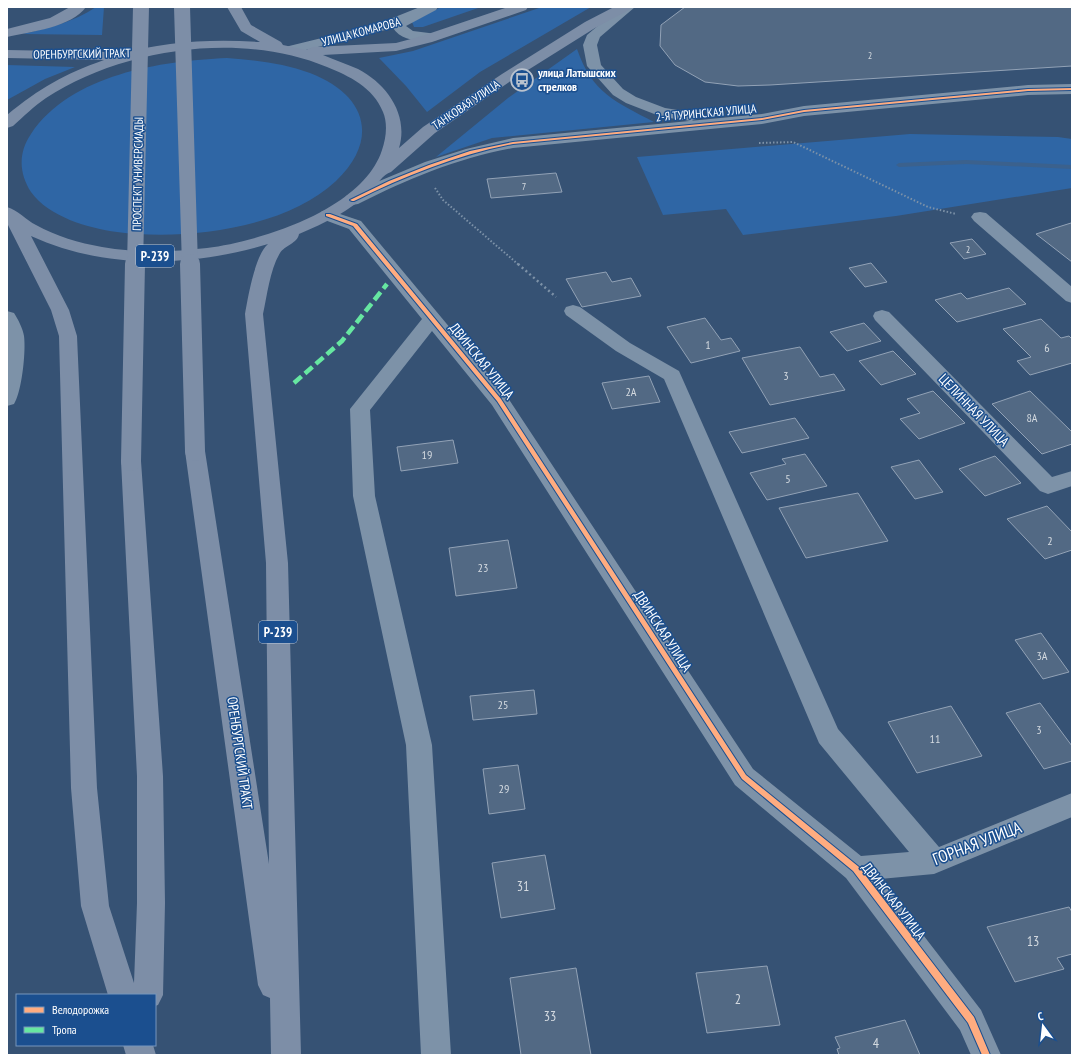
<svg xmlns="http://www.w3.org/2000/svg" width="1079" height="1062" font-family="'PT Sans Narrow',sans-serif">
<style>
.green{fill:#2f66a5}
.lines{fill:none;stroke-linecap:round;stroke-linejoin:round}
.stream{fill:#3b618d;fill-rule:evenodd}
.building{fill:#526984;stroke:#92a2b6}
.path-far1{stroke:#7d92a8;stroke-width:2;stroke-dasharray:1.5 2;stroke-linecap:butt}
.path{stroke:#7d92a8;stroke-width:2.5;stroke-dasharray:2 3;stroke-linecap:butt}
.minor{fill:#7d92a8;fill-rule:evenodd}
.major{fill:#7d8ea7;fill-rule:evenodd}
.major-bridge-far1{stroke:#7d8ea7;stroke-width:16}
.major-bridge{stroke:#7d8ea7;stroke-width:20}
.quiet{stroke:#66e7a1;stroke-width:4.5;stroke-dasharray:10 4.5;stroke-linecap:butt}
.cycleway-casing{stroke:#1b4f8f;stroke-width:2}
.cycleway{fill:#ffac80;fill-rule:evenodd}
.labels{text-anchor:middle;stroke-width:3;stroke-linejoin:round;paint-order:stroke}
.far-number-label{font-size:10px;fill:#d4dae0}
.far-street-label{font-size:12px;fill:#fff;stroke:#1b4f8f}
.far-poi-label{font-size:12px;font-weight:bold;fill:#fff;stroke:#1b4f8f;text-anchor:start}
.number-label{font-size:12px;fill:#d4dae0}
.shield{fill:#1b4f8f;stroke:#bbcadd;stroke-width:1}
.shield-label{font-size:13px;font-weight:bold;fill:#fff}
.street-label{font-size:14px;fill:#fff;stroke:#1b4f8f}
.near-number-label{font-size:14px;fill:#d4dae0}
.near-street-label{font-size:17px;fill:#fff;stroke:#1b4f8f}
</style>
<rect width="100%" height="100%" fill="#365274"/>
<path class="green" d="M96,7H104L102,35L23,34C48,28 74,22 96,7Z
M441,7H481L423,27H414L412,22Z
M542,7H591L480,72L427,112L406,86L379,58L413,51Z
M577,49C592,93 616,102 654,122L492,138L436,157L508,98Z
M227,58C255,60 283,63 310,73C365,94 381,138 336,181C285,229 183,241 117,232C88,228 49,217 31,192C19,173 18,153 31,134C71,74 161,61 227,58Z
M7,65L75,67L45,79L7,100Z
M910,134L1058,137L1072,139V188L896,216L743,235L726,209L663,215L637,157Z"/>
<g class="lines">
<path class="stream" d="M966,160L1072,165V169L966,164L899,167L896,165L899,163Z"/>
</g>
<path class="building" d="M685,7H1072V66L770,85L738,86L705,82L675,65L660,46L661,25Z
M556,173L562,192L491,198L487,179Z
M1071,223H1072V262L1036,234Z
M972,239L986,254L964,259L950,243Z
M871,263L887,282L865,287L849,268Z
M606,272L612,282L631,278L641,296L582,307L566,279Z
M1009,288L1026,304L957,322L935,300L961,293L967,299Z
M705,318L721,340L731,338L740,351L691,363L667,327Z
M1041,319L1061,338L1069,336L1072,339V363L1030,375L1017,361L1031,357L1003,329Z
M864,323L881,341L847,351L830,332Z
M800,347L820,377L834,374L845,390L770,405L742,358Z
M893,351L916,374L881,385L859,361Z
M649,376L660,402L612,409L602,383Z
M933,391L965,423L919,439L900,419L920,413L907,399Z
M1030,391L1072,432V444L1042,454L992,404Z
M795,418L809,438L742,453L729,432Z
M453,440L458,463L401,471L397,447Z
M805,454L827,486L767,500L750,473L786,464L782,459Z
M995,456L1021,483L985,496L959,469Z
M919,460L943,492L915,499L891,467Z
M858,493L888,541L806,558L779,508Z
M1047,506L1072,532V550L1045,559L1007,519Z
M508,540L517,588L456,596L449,548Z
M1041,633L1069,672L1043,679L1015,640Z
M534,690L537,714L473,720L470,696Z
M1040,703L1072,746V761L1044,769L1006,713Z
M951,706L982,756L917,773L888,722Z
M518,765L525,809L489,814L483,769Z
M545,855L555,909L501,918L492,863Z
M1069,907L1072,912V954L1057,958L1064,969L1015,982L987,927Z
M767,966L780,1025L707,1033L696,973Z
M576,968L591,1055H521L510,978Z
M905,1020L920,1055H839L837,1049L840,1048L835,1037Z"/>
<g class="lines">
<path class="path-far1" d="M759,143L793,142L928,207L956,214
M435,188L443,200L519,265"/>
<path class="path" d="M518,264L556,297"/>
<path class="minor" d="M420,7H438L436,10L406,26L413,31L437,34L439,37L437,40C423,43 401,41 393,28L290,54L285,53L283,50L285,47L375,25Z
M620,7H635L600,37L597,45L601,65L623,89L636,97L665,108L696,113L699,116L696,119L691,121L662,117L626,103L613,95L587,66L583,45L587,35Z
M1072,84V94L1028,95L804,116L762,124L513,148C458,158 408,179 358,204L352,205L346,204L344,200L346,196L365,187L425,162L466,149L513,138L762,114L804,106L1028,85Z
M328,210L361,221L506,395L753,769L861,856L909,852L819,743L664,379L616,351L566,315L564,311L566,307L573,305L580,307L630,343L679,371L838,729L939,847L1072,793V817L934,874L880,879L981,1010L1001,1055H971L960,1030L846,878L735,785L492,405L432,331L370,410L375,496L432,745L451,1055H421L406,745L353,496L350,409L422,319L349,229L322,219L319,215L322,211Z
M980,212L986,213L1072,287V303L1066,301L974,221L971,217L974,213Z
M882,310L889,312L1052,477L1072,471V486L1048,494L1040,491L875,320L873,316L875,312Z
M7,311L14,313C18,319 23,329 24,336C26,351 22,391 14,404L7,406Z"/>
<path class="major" d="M70,7H86C72,27 30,32 7,37V29L50,18Z
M227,7H241L251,25L281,42L283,45L306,50L313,47L396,43L422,36L508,7H528L526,10L432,42L396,51L323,55C334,60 347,64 358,69C387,84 409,115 399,148L423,127L502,74L585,22L614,7H631L629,10L595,28L512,80L435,133L391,172C383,174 377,185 371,191C350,211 325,223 299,234C298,243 284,246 280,253C270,269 267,296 263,314L288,563L301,1055H271L270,998L263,995L258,985L185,451L188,446L195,444L202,446L205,451L269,864L266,563L245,314C248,297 255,255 268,244C191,267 105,270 31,236L69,310L77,336L97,788L109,906L134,983L137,903V776L121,461L124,456L131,454L138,456L141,461L163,776L165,903L163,995L158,1005L155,1006V995H108L81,906L71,788L59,336L51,310L7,223V207C18,210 26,220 36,225C56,236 79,243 102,247C136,253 172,252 207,248C262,241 363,209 382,150C386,138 388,124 383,112C373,87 349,76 327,67C241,31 123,48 46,98C34,106 23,117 13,126L7,128V115C40,88 64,74 104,60L7,58V50L111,52L118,55C164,41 212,39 260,42L241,31Z
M123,1045H153L156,1055H126Z"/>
<path class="major-bridge-far1" d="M182,7L190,265
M135,265L141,7"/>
<path class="major-bridge" d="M190,264L195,451
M131,461L135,264"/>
<path class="quiet" d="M294,383L342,341L387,284"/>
<g class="cycleway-casing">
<path id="cycleway" d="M1072,88V90L1028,91L804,112L762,120L513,144C457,155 405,176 354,201H352L350,200L389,181L429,165L470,151L513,142L762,118L804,110L1028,89Z
M326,214H330L357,224L501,399L746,775L859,867L974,1017L990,1055H982L968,1023L853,871L742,779L497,401L353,226L326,216Z"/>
</g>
<use href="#cycleway" class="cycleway"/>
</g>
<defs>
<g id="bus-ring" transform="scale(1.15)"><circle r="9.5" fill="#1b4f8f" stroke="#b9c2ce" stroke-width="1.5"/><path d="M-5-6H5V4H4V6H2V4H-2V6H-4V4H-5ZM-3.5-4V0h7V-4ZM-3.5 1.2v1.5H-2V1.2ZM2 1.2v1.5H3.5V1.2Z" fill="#b9c2ce"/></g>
</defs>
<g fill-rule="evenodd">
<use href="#bus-ring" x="522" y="80"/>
</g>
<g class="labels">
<g class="far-number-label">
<text x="870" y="59">2</text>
<text x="524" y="190">7</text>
<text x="968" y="253">2</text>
</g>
<g class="far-street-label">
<text transform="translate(361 32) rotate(-15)" y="4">УЛИЦА КОМАРОВА</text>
<text transform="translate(82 54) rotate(-1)" y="4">ОРЕНБУРГСКИЙ ТРАКТ</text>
<text transform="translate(466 105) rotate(-34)" y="4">ТАНКОВАЯ УЛИЦА</text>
<text transform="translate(706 113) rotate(-5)" y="4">2-Я ТУРИНСКАЯ УЛИЦА</text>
<text transform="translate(138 174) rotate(-89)" y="4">ПРОСПЕКТ УНИВЕРСИАДЫ</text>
</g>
<g class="far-poi-label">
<text x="538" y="77">улица Латышских<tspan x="538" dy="14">стрелков</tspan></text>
</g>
<g class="number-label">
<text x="708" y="349">1</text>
<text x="1047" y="352">6</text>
<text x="786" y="380">3</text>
<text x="631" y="396">2А</text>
<text x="1032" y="422">8А</text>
<text x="427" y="459">19</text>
<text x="788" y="483">5</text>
<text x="1050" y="545">2</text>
<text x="483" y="572">23</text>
<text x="1042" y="660">3А</text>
<text x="503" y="709">25</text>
<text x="1039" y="734">3</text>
<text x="935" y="743">11</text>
<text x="504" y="793">29</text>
</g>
<g class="shield">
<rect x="136" y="245" width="38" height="22" rx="3"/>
<rect x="259" y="621" width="38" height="22" rx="3"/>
</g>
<g class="shield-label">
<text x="155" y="261">Р-239</text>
<text x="278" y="637">Р-239</text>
</g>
<g class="street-label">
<text transform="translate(482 361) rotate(51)" y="5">ДВИНСКАЯ УЛИЦА</text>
<text transform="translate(974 410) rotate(46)" y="5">ЦЕЛИННАЯ УЛИЦА</text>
<text transform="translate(663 631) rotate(57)" y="5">ДВИНСКАЯ УЛИЦА</text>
<text transform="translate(240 753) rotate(82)" y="5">ОРЕНБУРГСКИЙ ТРАКТ</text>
<text transform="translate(894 901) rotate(52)" y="5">ДВИНСКАЯ УЛИЦА</text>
</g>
<g class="near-number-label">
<text x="523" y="891">31</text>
<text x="1033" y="946">13</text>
<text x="738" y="1004">2</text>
<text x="550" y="1021">33</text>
<text x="876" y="1048">4</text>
</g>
<g class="near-street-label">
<text transform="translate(977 843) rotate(-21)" y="6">ГОРНАЯ УЛИЦА</text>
</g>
</g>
<rect width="1079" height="1062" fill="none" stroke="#ffffff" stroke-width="16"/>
<rect x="16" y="994" width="140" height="52" fill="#1b4f8f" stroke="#7695bc"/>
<rect x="24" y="1007" width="20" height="6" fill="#ffac80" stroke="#7695bc"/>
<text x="52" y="1014" font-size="12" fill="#ffffff">Велодорожка</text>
<rect x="24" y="1027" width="20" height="6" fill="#66e7a1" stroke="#7695bc"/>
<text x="52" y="1034" font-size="12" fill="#ffffff">Тропа</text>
<g transform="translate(1043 1026) rotate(345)" stroke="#1b4f8f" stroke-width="3" paint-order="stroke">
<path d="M0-3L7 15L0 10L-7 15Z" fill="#ffffff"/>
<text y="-6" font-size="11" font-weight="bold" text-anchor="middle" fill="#ffffff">С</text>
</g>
</svg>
